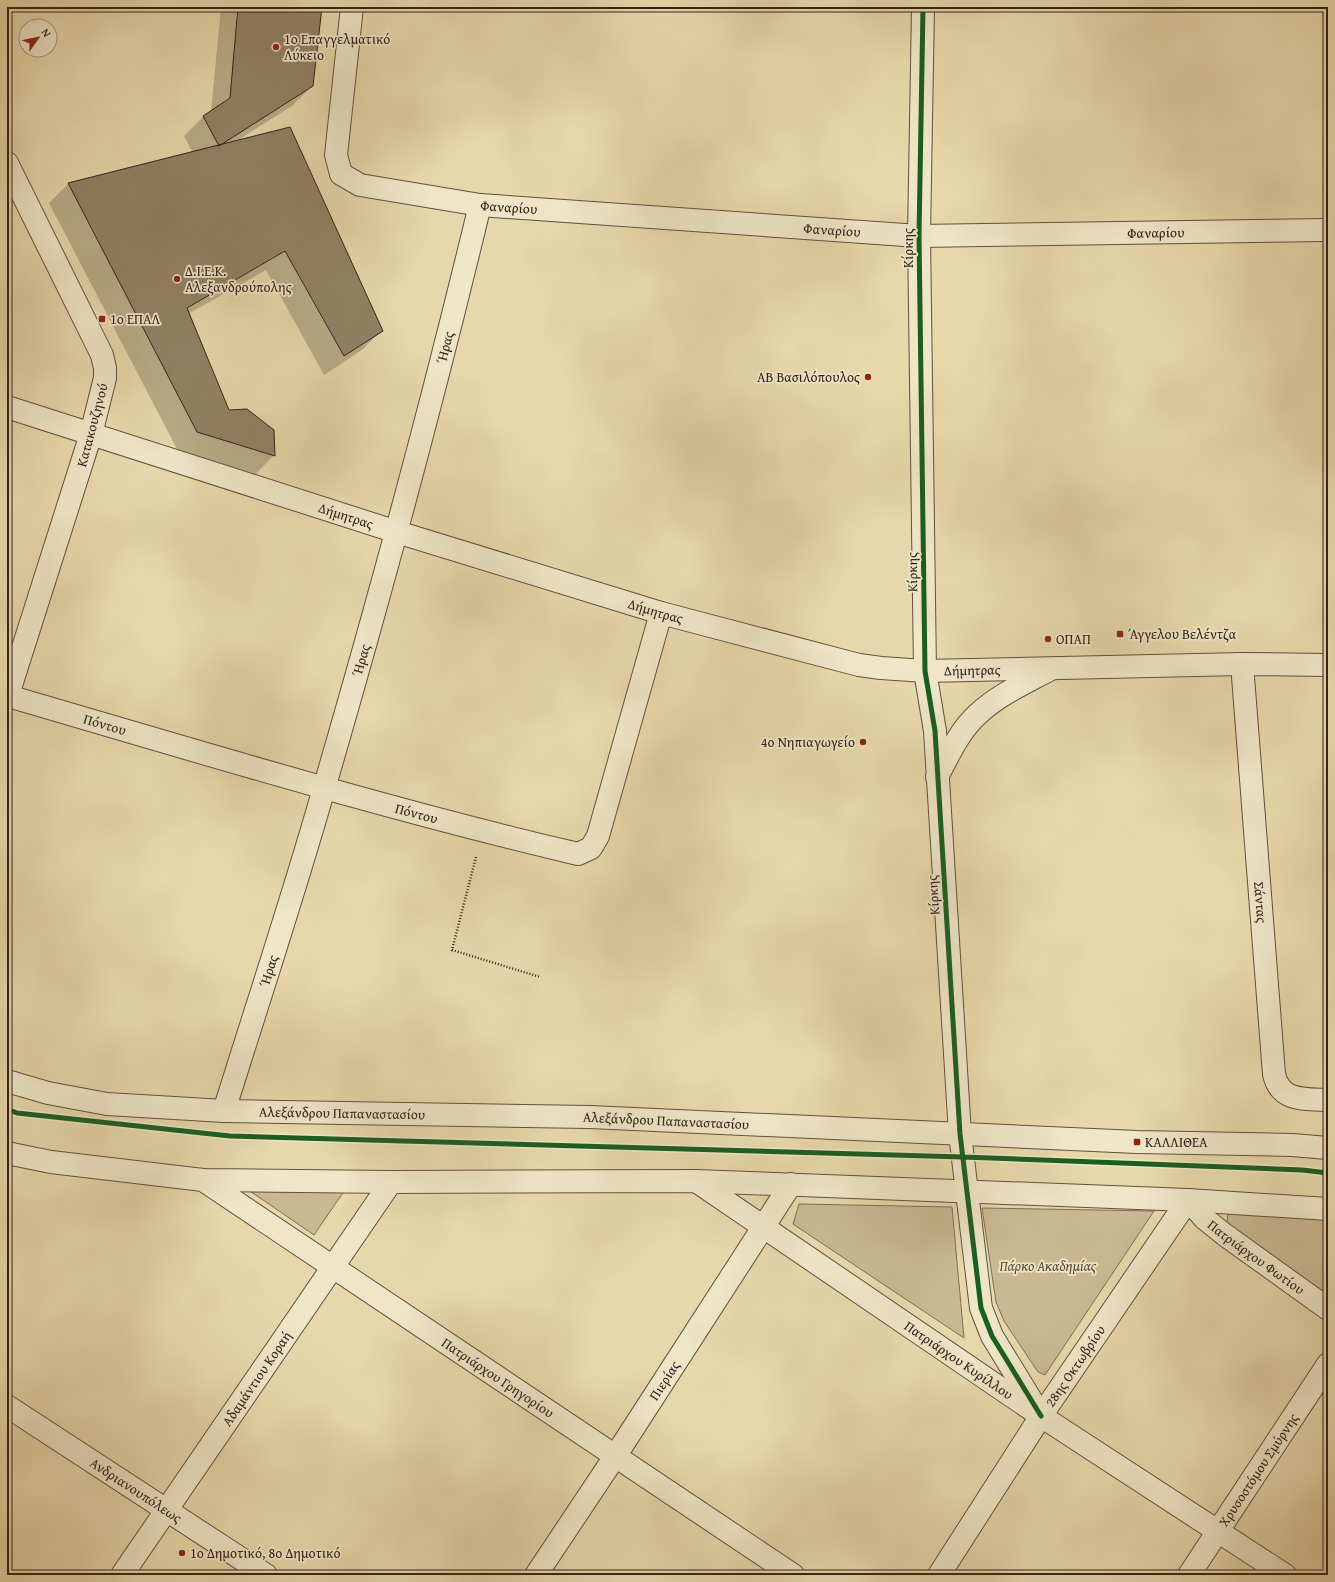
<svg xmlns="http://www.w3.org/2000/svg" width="1335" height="1582" font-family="'Gentium Book Plus',serif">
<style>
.green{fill:#c9b992;stroke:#7f6e56}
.shadow{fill:#0003}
.building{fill:#928165;stroke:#35221a}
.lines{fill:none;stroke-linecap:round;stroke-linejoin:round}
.minor-casing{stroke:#62503e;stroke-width:24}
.tertiary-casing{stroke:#62503e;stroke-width:24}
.path{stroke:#35221a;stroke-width:2.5;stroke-dasharray:1 2;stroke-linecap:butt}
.minor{stroke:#efe6c8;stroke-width:22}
.tertiary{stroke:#efe6c8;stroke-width:22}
.cycleway-casing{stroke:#efe6c8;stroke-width:8}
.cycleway{stroke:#1b5e20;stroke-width:5}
.poi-dot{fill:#8f2418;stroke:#efe6c8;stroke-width:1.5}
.labels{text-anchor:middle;stroke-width:3.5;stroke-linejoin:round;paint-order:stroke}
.poi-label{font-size:14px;fill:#35221a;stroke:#efe6c8;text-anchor:start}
.street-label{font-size:14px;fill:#35221a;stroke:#efe6c8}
.park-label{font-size:14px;font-style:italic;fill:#5a4838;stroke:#efe6c8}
</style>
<rect width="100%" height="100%" fill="#e7d8ab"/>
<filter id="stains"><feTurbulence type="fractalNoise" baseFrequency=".005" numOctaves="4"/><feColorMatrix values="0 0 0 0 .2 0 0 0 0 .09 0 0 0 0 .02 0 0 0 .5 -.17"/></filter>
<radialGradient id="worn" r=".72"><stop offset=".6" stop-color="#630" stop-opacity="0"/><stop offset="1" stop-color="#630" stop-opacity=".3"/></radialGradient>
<path class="green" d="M351,1181L314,1235L247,1189Z
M799,1204L952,1207L964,1338L793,1224Z
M982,1208L1154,1211L1045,1375L1038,1372L1004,1321L996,1302Z
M1228,1210L1328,1217V1297L1227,1224Z"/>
<path class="shadow" d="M221,7H321L312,86L292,106L235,142L381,331L362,350L324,375L266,270L188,314L228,411L274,455L255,475L178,451L49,203L68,184L193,153L184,136L204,116L211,112Z"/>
<path class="building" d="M238,7H322L313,86L219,146L203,116L230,98Z
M290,127L383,331L344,356L285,251L187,308L229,410L247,409L274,430L275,456L197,432L68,183Z"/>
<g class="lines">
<g class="minor-casing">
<g id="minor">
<path id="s1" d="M352,7L336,155L341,174L360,185L480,205L919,236L1328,230"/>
<path id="s2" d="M1242,664L1274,1074C1280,1102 1305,1099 1328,1100"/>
<path id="s3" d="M8,696C197,751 386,809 578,854L591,848L598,836L661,613"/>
<path d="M7,698L91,434"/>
<path id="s4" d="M224,1111C258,1002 294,894 325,785C381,593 433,400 480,205"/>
<path d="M7,1153L51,1162L203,1180L391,1182L696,1181L1188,1200L1328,1209"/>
<path id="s5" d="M203,1180L793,1575"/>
<path id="s6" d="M696,1181L1041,1416L1188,1200L1205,1219L1225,1235L1328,1309"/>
<path id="s7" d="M7,1406L266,1575"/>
<path id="s8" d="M122,1575L391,1182"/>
<path id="s9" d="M536,1575L616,1455L791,1184"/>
<path id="s10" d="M1189,1575L1328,1364"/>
</g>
</g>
<g class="tertiary-casing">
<g id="tertiary">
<path d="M923,7L919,236L925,671L935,731L960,1134L981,1308L992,1336L1041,1416L1285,1575"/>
<path d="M7,163L102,355L105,368V378L91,434"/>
<path id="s11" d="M7,407L397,532L661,613L859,665L881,668L925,671L1242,664L1328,665"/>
<path d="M937,777C949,755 959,731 978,714C998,695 1025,683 1049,670"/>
<path id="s12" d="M7,1081L48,1093L107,1104L224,1111L590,1117L1137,1142L1292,1145L1328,1148"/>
<path d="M939,1575L1041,1416"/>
</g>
</g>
<path class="path" d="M476,857L452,950L540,977"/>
<use href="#minor" class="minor"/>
<use href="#tertiary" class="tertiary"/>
<g class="cycleway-casing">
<path id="cycleway" d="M923,7L919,236L925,671L935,731L960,1134L981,1308L992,1336L1041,1416
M7,1109L17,1113L230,1136L963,1157L1302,1170L1328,1173"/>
</g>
<use href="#cycleway" class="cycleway"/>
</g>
<g class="poi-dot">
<circle cx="276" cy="47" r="4"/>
<circle cx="177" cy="279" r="4"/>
<rect x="98" y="315" width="8" height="8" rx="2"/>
<circle cx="868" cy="377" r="4"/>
<rect x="1116" y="630" width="8" height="8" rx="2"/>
<circle cx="1048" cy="639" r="4"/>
<circle cx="863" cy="742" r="4"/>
<rect x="1133" y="1138" width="8" height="8" rx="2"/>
<circle cx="182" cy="1553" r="4"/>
</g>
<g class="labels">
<g class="poi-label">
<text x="284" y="44">1ο Επαγγελματικό<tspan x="284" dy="16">Λύκειο</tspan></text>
<text x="185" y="276">Δ.Ι.Ε.Κ.<tspan x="185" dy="16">Αλεξανδρούπολης</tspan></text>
<text x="110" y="324">1ο ΕΠΑΛ</text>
<text x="860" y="382" text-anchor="end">ΑΒ Βασιλόπουλος</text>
<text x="1128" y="639">Άγγελου Βελέντζα</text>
<text x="1056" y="644">ΟΠΑΠ</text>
<text x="855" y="747" text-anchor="end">4ο Νηπιαγωγείο</text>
<text x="1145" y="1147">ΚΑΛΛΙΘΕΑ</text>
<text x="190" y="1558">1ο Δημοτικό, 8ο Δημοτικό</text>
</g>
<g class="street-label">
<text dy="5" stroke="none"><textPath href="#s1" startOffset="341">Φαναρίου</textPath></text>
<text dy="5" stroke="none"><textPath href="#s1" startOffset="665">Φαναρίου</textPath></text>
<text dy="5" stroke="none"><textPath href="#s1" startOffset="989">Φαναρίου</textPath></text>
<text transform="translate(908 248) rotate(-90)" y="5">Κίρκης</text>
<text dy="5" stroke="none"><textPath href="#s4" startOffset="795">Ήρας</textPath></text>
<text transform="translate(92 425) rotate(-75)" y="5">Κατακουζηνού</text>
<text dy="5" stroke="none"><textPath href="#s11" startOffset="356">Δήμητρας</textPath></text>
<text transform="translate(912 572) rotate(-91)" y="5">Κίρκης</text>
<text dy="5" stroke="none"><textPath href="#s11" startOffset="680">Δήμητρας</textPath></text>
<text dy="5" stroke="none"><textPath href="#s4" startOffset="471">Ήρας</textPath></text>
<text dy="5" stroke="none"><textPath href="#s11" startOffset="1004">Δήμητρας</textPath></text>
<text dy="5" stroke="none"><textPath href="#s3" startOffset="101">Πόντου</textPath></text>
<text dy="5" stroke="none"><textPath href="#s3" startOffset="425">Πόντου</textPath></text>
<text transform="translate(933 895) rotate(-94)" y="5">Κίρκης</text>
<text dy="5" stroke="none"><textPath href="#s2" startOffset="239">Σάντας</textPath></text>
<text dy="5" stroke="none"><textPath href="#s4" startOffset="147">Ήρας</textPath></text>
<text dy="5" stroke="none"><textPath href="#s12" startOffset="338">Αλεξάνδρου Παπαναστασίου</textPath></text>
<text dy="5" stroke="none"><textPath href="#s12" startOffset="662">Αλεξάνδρου Παπαναστασίου</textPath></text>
<text dy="5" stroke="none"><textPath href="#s6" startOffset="768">Πατριάρχου Φωτίου</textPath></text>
<text dy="5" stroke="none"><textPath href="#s6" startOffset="318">Πατριάρχου Κυρίλλου</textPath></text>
<text dy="5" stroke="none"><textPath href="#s6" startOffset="478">28ης Οκτωβρίου</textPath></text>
<text dy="5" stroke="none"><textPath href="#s5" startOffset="355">Πατριάρχου Γρηγορίου</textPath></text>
<text dy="5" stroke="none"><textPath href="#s8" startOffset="238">Αδαμάντιου Κοραή</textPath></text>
<text dy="5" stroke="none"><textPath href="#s9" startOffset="233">Πιερίας</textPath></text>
<text dy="5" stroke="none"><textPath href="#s10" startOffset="126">Χρυσοστόμου Σμύρνης</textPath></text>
<text dy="5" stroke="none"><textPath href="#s7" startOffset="154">Ανδριανουπόλεως</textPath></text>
</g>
<g class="park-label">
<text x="1048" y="1271">Πάρκο Ακαδημίας</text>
</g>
</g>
<rect width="1335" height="1582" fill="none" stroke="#e7d8ab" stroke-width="24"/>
<rect x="8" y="8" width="1319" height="1566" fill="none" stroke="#35221a" stroke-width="2"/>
<rect x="12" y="12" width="1311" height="1558" fill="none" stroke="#35221a"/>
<g transform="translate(38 38) rotate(57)"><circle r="19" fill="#efe6c8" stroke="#a59882"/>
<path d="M0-3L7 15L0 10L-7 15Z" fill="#8f2418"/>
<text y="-6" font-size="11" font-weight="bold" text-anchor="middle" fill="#35221a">N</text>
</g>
<rect width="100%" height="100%" filter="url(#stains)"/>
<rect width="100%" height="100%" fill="url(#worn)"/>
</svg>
